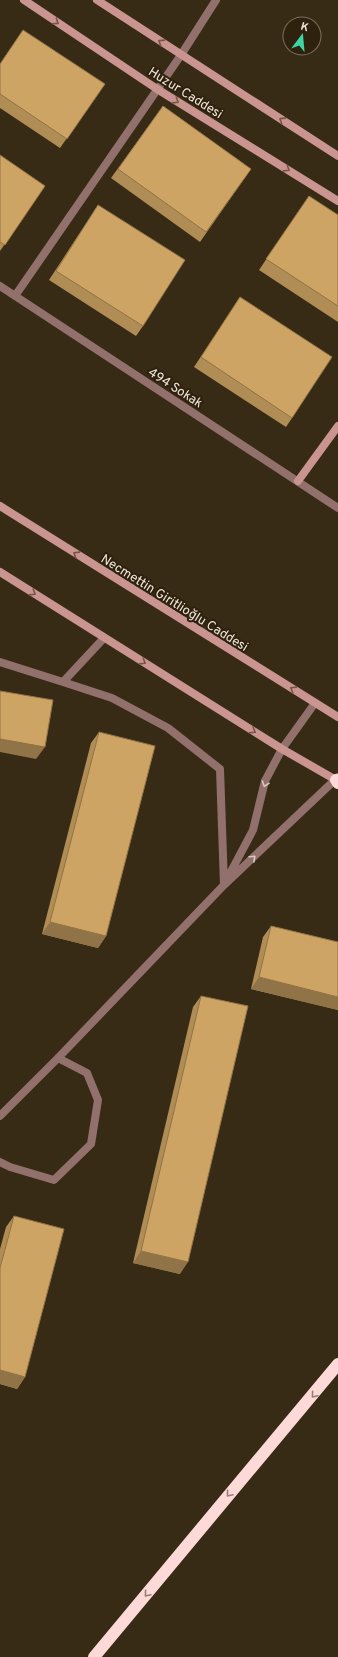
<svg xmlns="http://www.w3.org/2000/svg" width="338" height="1657" font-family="Overpass,sans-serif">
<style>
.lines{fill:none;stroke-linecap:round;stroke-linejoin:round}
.street{stroke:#92706c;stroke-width:8}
.secondary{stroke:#ca9590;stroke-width:8}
.highway{stroke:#fddad7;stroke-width:12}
.wall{fill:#b18d56}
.shaded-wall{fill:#907346}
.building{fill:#cea464;stroke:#907346}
.oneway{stroke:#745548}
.oneway2{stroke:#d8c9bf}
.oneway3{stroke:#967e72}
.labels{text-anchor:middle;stroke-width:4;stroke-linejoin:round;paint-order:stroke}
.street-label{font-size:13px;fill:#f0e7db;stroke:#2e210d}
</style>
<rect width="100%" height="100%" fill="#382b16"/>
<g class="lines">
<path class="street" d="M0,286L338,508
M15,296L181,55L216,0
M0,662L63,682L104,638
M63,682L112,698L168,728L220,769L224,885
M227,879L253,830L265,781L282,749L315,703
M0,1116L58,1058L224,885L338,777
M0,1162L10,1167L54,1180L91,1144L98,1100L87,1073L58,1058"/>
<path class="secondary" d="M24,0L157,89L338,201
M97,0L338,156
M298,481L338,426
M0,506L338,717
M0,572L282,749L336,780"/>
<path class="highway" d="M336,780L338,783
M94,1657L338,1364"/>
</g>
<path class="wall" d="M0,63L105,84L60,148L0,108Z
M163,106L251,169L200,242L111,178Z
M0,155L45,186L0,251Z
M309,196L338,215V322L259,270Z
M98,205L143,326L136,336L49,280Z
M240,297L292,418L286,427L194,367Z
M99,732L106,936L98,948L42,934L91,743Z
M271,926L338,942V1010L251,989L263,937Z
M201,996L180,1274L133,1263L193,1007Z
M14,1216L25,1377L17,1389L0,1384V1249L6,1227Z"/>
<path class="shaded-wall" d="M0,739L45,747L36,759L0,752Z
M50,922L106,936L98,948L42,934Z
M259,977L338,997V1010L251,989Z
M141,1251L188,1262L180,1274L133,1263Z
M0,1370L25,1377L17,1389L0,1384Z"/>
<path class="building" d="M23,30L105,84L67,139L0,94V64Z
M163,106L251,169L206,232L118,169Z
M0,155L45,186L5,245L0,242Z
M309,196L338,215V306L266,259Z
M98,205L185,260L143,326L56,271Z
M240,297L332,357L292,418L201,357Z
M0,691L53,700L45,747L0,739Z
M99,732L155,746L106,936L50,922Z
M271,926L338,942V997L259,977Z
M201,996L248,1006L188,1262L141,1251Z
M14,1216L64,1229L25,1377L0,1370V1268Z"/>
<defs><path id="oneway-chevron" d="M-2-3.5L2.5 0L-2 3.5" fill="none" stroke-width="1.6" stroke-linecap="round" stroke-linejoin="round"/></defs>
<g class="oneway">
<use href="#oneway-chevron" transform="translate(56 22) rotate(34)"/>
<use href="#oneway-chevron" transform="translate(161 42) rotate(-147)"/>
<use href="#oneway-chevron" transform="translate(176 101) rotate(32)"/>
<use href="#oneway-chevron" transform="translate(282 120) rotate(-147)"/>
<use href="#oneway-chevron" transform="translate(287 169) rotate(32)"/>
<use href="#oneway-chevron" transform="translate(76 554) rotate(-148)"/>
<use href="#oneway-chevron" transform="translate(33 593) rotate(32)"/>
<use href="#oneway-chevron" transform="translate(143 662) rotate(32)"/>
<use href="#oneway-chevron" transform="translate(293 689) rotate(-148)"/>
<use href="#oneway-chevron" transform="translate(253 731) rotate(32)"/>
</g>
<g class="oneway2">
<use href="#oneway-chevron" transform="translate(265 784) rotate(109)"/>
<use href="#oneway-chevron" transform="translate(253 858) rotate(-43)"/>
</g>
<g class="oneway3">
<use href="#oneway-chevron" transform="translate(314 1395) rotate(130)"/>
<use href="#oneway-chevron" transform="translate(229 1494) rotate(130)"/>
<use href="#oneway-chevron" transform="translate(147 1594) rotate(130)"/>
</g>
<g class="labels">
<g class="street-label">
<text transform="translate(186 92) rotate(32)" y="5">Huzur Caddesi</text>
<text transform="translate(176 387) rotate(33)" y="5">494 Sokak</text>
<text transform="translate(175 602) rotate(32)" y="5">Necmettin Giritlioğlu Caddesi</text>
</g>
</g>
<g transform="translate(302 36) rotate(16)"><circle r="19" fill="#2e210d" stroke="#7c705f"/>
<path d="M0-3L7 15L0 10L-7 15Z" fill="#3ed4a3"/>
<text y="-6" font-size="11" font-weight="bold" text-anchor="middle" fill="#f0e7db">K</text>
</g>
</svg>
